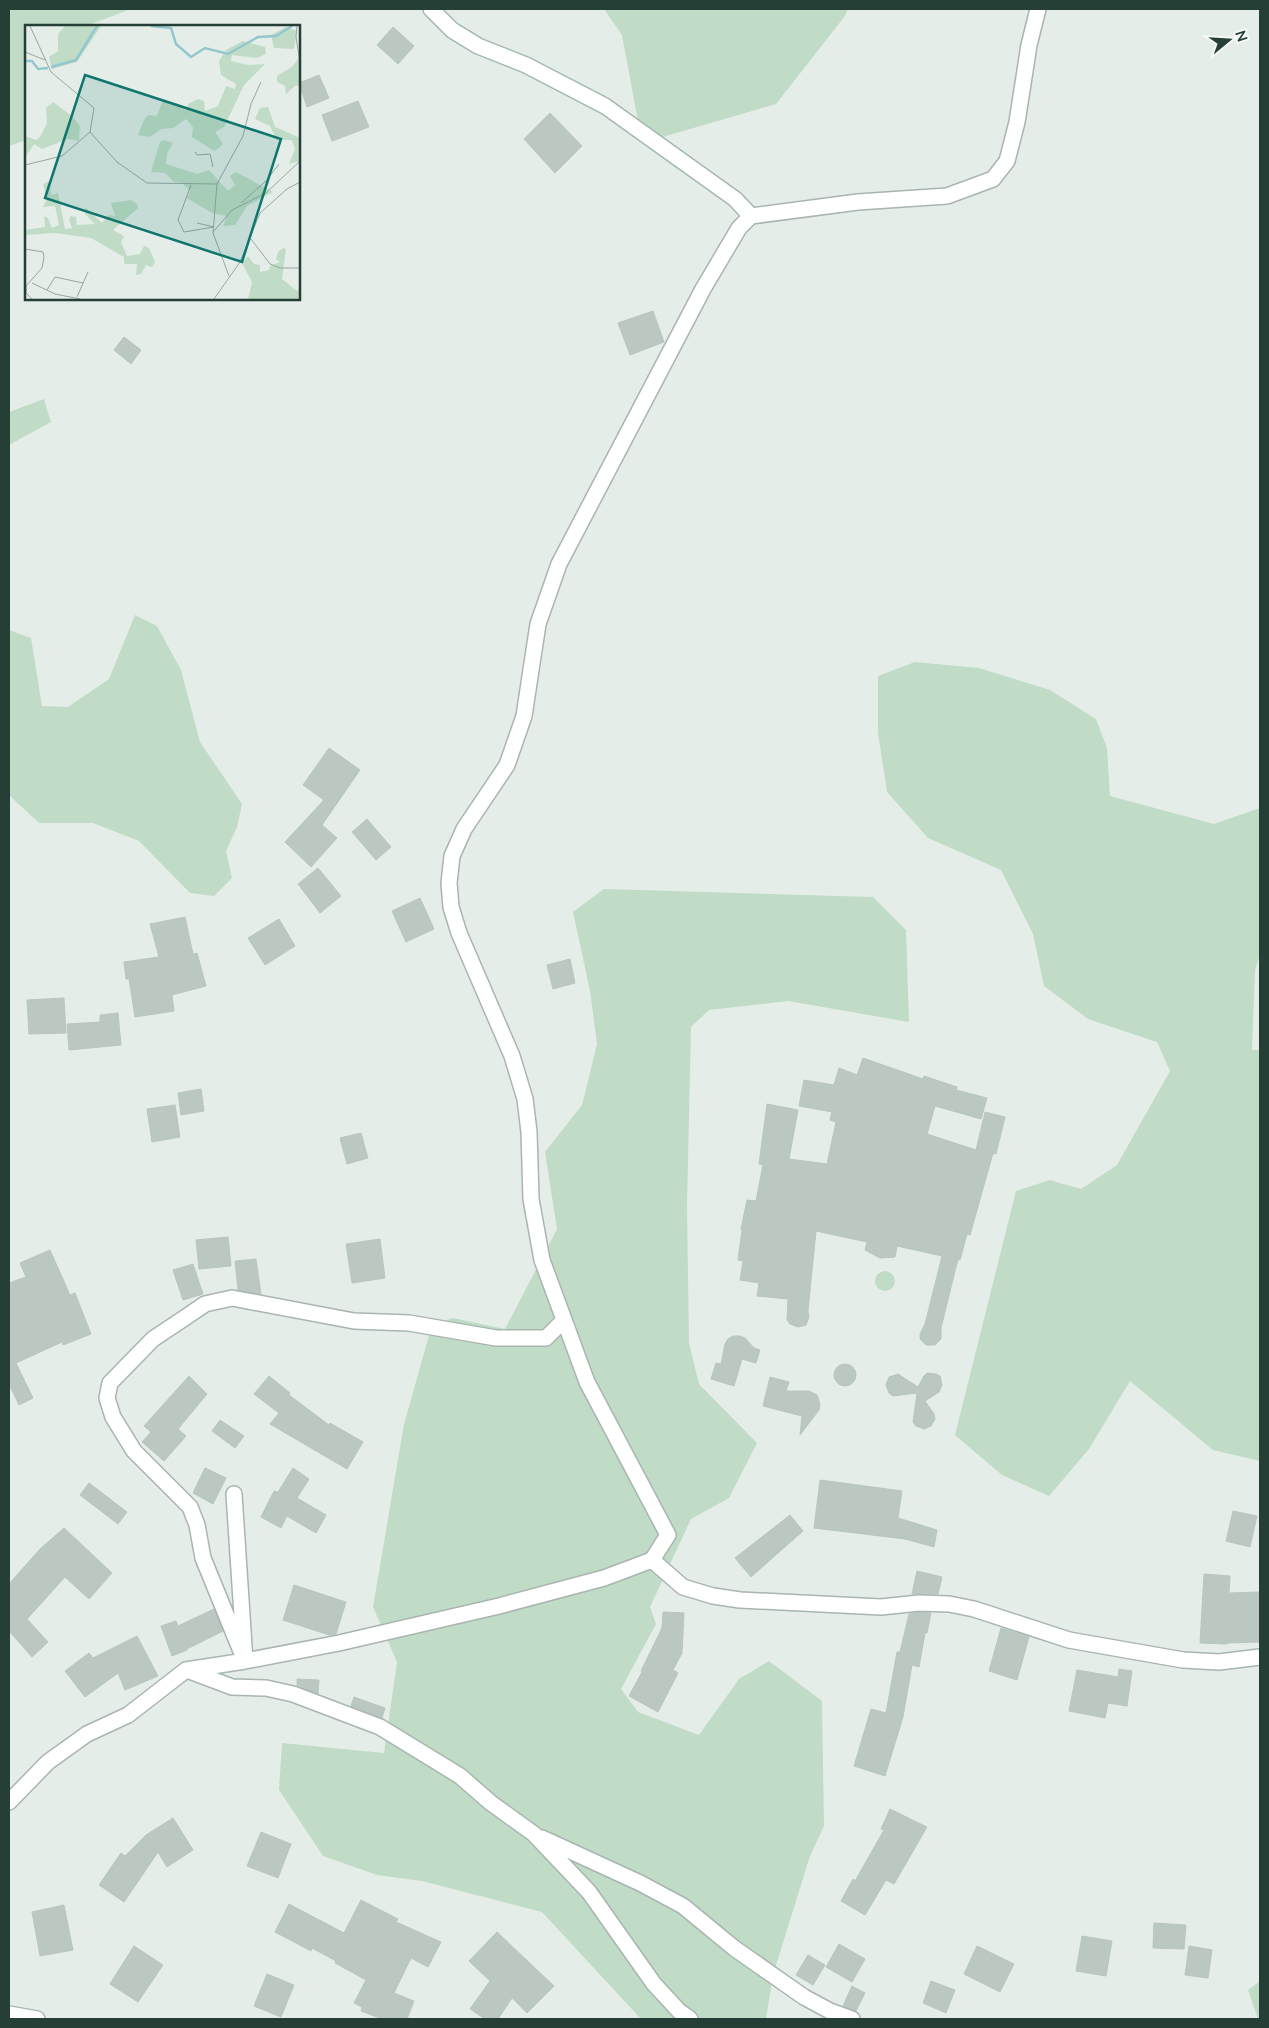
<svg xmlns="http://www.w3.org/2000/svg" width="1269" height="2028" font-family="Lato,sans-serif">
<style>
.green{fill:#c0dcc6}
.building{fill:#bbc8c2;stroke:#b8c6bf}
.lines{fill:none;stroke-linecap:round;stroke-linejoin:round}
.street-casing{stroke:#a8b5b0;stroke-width:18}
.secondary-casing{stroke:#a4b8b0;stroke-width:18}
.street{stroke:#fff;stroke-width:15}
.secondary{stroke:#fff;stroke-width:15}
.inset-river{fill:none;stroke:#92c8cd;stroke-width:2.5}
.inset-road{fill:none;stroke:#98a7a1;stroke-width:1}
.view{fill:#0f766e;fill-opacity:0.15;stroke:#0f766e;stroke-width:2.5}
.inset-edge{fill:none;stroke:#253e36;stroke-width:2.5}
</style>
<rect width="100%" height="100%" fill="#e5ede9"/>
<path class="green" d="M11,9H131L86,26H26V140L9,146V14Z
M604,9H848L845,16L776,104L642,143L622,35Z
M44,399L51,422L9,445V412Z
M135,615L157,626L181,670L200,742L242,804L237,827L226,851L232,878L214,896L190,893L139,841L93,823H39L9,795V630L31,638L42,706L68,707L109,679Z
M915,662L979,668L1050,690L1096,719L1107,748L1110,796L1214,824L1260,808V954L1255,971L1252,1050H1260V1461L1213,1450L1130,1381L1089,1449L1049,1496L1002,1475L955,1435L1016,1191L1050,1180L1081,1189L1117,1165L1170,1071L1157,1042L1088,1019L1044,986L1033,934L1001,870L928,838L887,792L878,733V676Z
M604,889L873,897L906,930L909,1022L788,1001L709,1010L691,1027L687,1206L689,1343L699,1384L757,1443L729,1498L691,1519L650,1607L656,1624L621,1689L638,1712L699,1735L739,1679L769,1661L822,1701L824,1826L810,1856L773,1975L766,2019H641L542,1912L422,1881L377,1875L323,1856L279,1790L282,1743L384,1753L397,1662L373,1607L404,1424L432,1325L453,1318L505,1329L557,1229L545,1152L582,1105L597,1044L590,991L573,912Z
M875 1281a10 10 0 1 1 20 0a10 10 0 1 1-20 0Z
M1260,1981V2019H1258L1248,1990Z"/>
<path class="building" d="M393,27L414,46L398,64L377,45Z
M319,75L329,98L307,107L299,83Z
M358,101L369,127L332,141L322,115Z
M550,113L582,146L555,173L524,139Z
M653,311L664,342L630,355L618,323Z
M124,337L141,350L131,364L114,350Z
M329,748L360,770L322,825L337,838L311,867L285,842L324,800L303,785Z
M367,819L391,847L376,860L352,832Z
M318,868L341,896L320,913L298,884Z
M420,898L434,929L406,942L392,911Z
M185,917L193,954L197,953L206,986L172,995L174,1011L135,1017L129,979H126L124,962L159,957L150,924Z
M279,919L295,946L265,965L248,938Z
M570,959L575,983L553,989L547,965Z
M64,998L66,1033L29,1034L27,1000Z
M118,1013L121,1045L69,1050L67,1024L100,1022V1015Z
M863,1058L923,1079L924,1076L957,1087L956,1090L987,1098L981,1119L935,1106L927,1134L976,1150L985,1112L1005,1117L996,1154L993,1153L970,1235L967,1234L960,1260L958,1259L941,1328V1339L935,1345H926L920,1339V1334L925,1324L942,1256L897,1246L895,1257L880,1258L865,1250L867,1242L816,1231L808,1311L809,1317L806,1325L798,1327L790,1324L787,1320L788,1299L757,1296L759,1283L740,1280L743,1261L738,1260L742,1230L741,1229L747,1200L756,1201L763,1165L759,1164L767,1104L798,1110L789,1159L827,1164L836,1122L830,1120L832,1112L799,1106L804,1080L834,1085L839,1068L857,1075Z
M201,1089L204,1111L181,1115L178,1093Z
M175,1105L180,1137L152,1142L147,1109Z
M361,1133L368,1158L347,1164L340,1138Z
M228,1237L231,1266L199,1269L196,1240Z
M380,1239L385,1278L352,1283L346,1244Z
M50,1250L70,1295L75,1293L91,1334L63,1345L62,1342L16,1363L33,1398L19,1405L9,1384V1283L26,1277L20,1263Z
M256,1259L261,1294L238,1290L235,1261Z
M193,1264L203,1294L183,1300L173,1270Z
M733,1336H740L745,1338L754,1348L760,1350L756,1363L742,1359L734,1386L711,1379L716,1363L721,1364L725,1344L728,1339Z
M834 1375a11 11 0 1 1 22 0a11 11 0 1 1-22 0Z
M927,1373L936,1374L940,1376L942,1385L939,1392L925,1401L934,1414L935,1419L931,1426L924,1429L916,1426L913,1422L917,1393L893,1396L889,1393L886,1385L889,1377L898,1374L918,1387L924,1376Z
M189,1376L207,1394L178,1429L186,1436L164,1461L142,1442L151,1432L144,1426Z
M269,1376L290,1393L289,1395L329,1425L330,1423L363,1442L347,1469L270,1424L279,1413L254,1394Z
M770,1377L789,1382L786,1391H809L817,1395L820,1404L819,1410L800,1435L802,1416L763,1406Z
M220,1420L244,1436L235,1448L212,1431Z
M205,1468L226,1478L213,1504L193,1493Z
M293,1468L309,1479L297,1498L326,1515L316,1533L287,1516L281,1528L261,1517L274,1491L278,1492Z
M820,1480L902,1491L898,1518L937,1530L934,1547L905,1539L814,1528Z
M89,1483L127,1512L118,1524L80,1495Z
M1233,1511L1257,1516L1250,1547L1226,1541Z
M790,1515L803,1531L751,1577L735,1558Z
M64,1528L112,1573L89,1599L65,1577L27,1619L48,1642L32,1657L9,1631V1584L40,1549Z
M917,1571L942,1577L938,1594H912Z
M1204,1574L1230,1576L1229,1593L1260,1592V1642L1227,1643V1644L1200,1643Z
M294,1585L346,1602L336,1634L329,1635L283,1620Z
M214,1609L223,1631L187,1649V1650L172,1656L161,1626L176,1621L178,1626Z
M663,1612L684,1613L682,1653L673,1670L678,1673L658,1712L629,1696L642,1672L641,1671L662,1628Z
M919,1612L931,1613L927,1633H925L919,1667L912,1665L903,1717L885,1776L854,1766L871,1709L886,1713L897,1652H900L909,1614Z
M1001,1628L1029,1637L1017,1680L989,1671Z
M137,1636L158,1676L125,1690L118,1673L85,1697L65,1671L89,1653L93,1658Z
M1119,1669L1132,1671L1127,1706L1108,1703L1105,1718L1069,1711L1077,1670L1118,1677Z
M297,1679L319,1680L318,1694L297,1685Z
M354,1697L385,1708L382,1718L351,1706Z
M890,1809L927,1827L894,1884L886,1880L865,1915L841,1901L853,1879L855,1881L884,1830L881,1829Z
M173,1818L193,1850L167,1867L158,1852L124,1902L99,1885L121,1853L125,1856L146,1835Z
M261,1832L291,1844L278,1878L247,1866Z
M361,1900L398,1919L396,1922L441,1942L428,1967L411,1958L394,1993L414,2001L407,2019H382L361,2011L362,2007L354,2003L366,1980L335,1963L336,1961L312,1948L311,1951L275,1932L289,1904L344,1933Z
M64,1905L73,1950L40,1956L32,1912Z
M1154,1923L1186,1925L1184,1949L1153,1948Z
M497,1932L554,1986L527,2013L512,1998L498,2019H485L470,2009L490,1981L469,1961Z
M1082,1936L1112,1941L1106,1976L1076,1971Z
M839,1944L865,1959L852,1982L826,1967Z
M134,1946L163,1965L138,2002L110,1984Z
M977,1946L1014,1964L1000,1992L964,1974Z
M1189,1946L1212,1950L1208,1978L1185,1975Z
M808,1955L825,1965L813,1985L796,1975Z
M267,1974L294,1985L281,2017L254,2006Z
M931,1981L955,1990L946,2013L923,2003Z
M852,1986L865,1993L856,2011L843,2006Z"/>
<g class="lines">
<g class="street-casing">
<path id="street" d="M234,1494L245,1661L203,1558L197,1525L190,1507L134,1451L113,1417L107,1398L110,1383L153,1339L186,1317L205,1304L232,1298L354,1321L409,1323L496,1338H546L563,1321
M652,1560L683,1587L713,1596L740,1600L881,1607L919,1603L949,1604L974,1609L1069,1640L1183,1660L1219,1662L1260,1657
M187,1670L232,1687L266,1688L293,1694L380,1727L460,1776L491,1803L534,1834L589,1892L654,1984L679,2011L690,2019
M9,1802L48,1762L87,1734L128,1715L186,1670L245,1661L339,1643L499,1606L604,1578L652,1560L668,1535L587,1382L542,1260L531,1199L529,1132L525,1099L512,1056L459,933L451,907L449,883L452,856L464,829L507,765L524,716L538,624L559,564L703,289L739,228L751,216L858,202L947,196L993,179L1007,161L1017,122L1029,45L1038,9
M542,1838L640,1883L683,1906L734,1948L804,1997L830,2011L852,2019"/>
</g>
<g class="secondary-casing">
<path id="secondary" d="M431,9L452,30L478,46L526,65L605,106L735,199L751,216
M9,2014L37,2019"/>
</g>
<use href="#street" class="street"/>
<use href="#secondary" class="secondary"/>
</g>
<g transform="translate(25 25)">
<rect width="275" height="275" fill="#e5ede9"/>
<path d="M40,1H76L52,37L27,44L24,32L33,26V9ZM261,2L272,6L269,24L249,23L246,10ZM218,16L240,22L241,29L232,33L207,30L206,36L223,40L240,39L219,60L199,102L190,107L198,119L194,123L189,126L167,112L168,102L161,94L148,103L136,104L125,112L113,110L120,93L124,90L132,91L138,75L161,85L163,79L173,74L179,76L180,86L193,81L201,61L210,64L211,59L196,50L194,36L201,25ZM275,31V62L271,60L261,69L260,61L252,57V51L268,41ZM28,77L48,92L55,101L54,116L43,114L17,124L9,119L0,133V111L11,115L15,112L22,98L21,83ZM243,82L250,102L273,112L275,104V136L264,139L270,124L267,115H252L245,101L230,94L235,83ZM139,115L148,118L142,129L141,139L172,149L184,145L203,166L210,160L205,151L211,147L248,167L222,181L210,200L198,201L202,191L187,188L162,173L165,166L157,158L149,157L140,148L126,147L135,117ZM25,156L26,170L33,168L40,204L47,203L44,194L46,191L51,192L52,200L70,199L60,189V182L77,198L83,190L90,191L86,178L106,175L112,179L113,183L88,205L99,211L96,217L102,231L115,229L119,221L124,223L130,237L127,242L121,240L116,249L111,250L112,239H99V232L66,213L30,208L0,210V205L20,202L19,191L23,193L27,203L34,200L30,181L18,182L22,174L18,159ZM258,223L261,224L257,254L272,266L275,262V274H223L227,257L217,238L223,231L229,239L235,240V247L244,245L245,241L255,237L251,234L253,227Z" fill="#c0dcc6"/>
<path class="inset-river" d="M126,1L146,3L151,19L166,32L180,23L203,29L233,12L251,11L267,1M0,36H7L13,44L23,43M26,42L51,35L72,1"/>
<path class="inset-road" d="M5,1L26,47L69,83L65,107L92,137L122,158L192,159L188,208L204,251M272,1L271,12L275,37M0,27L20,35M170,127L172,130L185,129L188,142M0,140L37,131L65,107M192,159L218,111L226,79L236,57M166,160L153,195L159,207L189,202L172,198M216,178L241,156L254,139M189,206L207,185L241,168L275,136M226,214L245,239L255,243H275M0,224L18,227L19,232L17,243L1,261V268L7,274M7,258L30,269L55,274M22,265L30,252L58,258M52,272L63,247M189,274L215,237L235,188L262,164L275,157"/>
<path class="view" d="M60,50L256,114L217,237L20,173Z"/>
<rect width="275" height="275" class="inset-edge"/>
</g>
<rect width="1269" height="2028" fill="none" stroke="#253e36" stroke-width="20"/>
<g transform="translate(1229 40) rotate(72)" stroke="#f6faf7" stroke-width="4" paint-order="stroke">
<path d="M0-4L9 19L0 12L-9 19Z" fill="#253e36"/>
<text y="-8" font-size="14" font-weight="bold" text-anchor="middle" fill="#253e36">N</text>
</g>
</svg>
